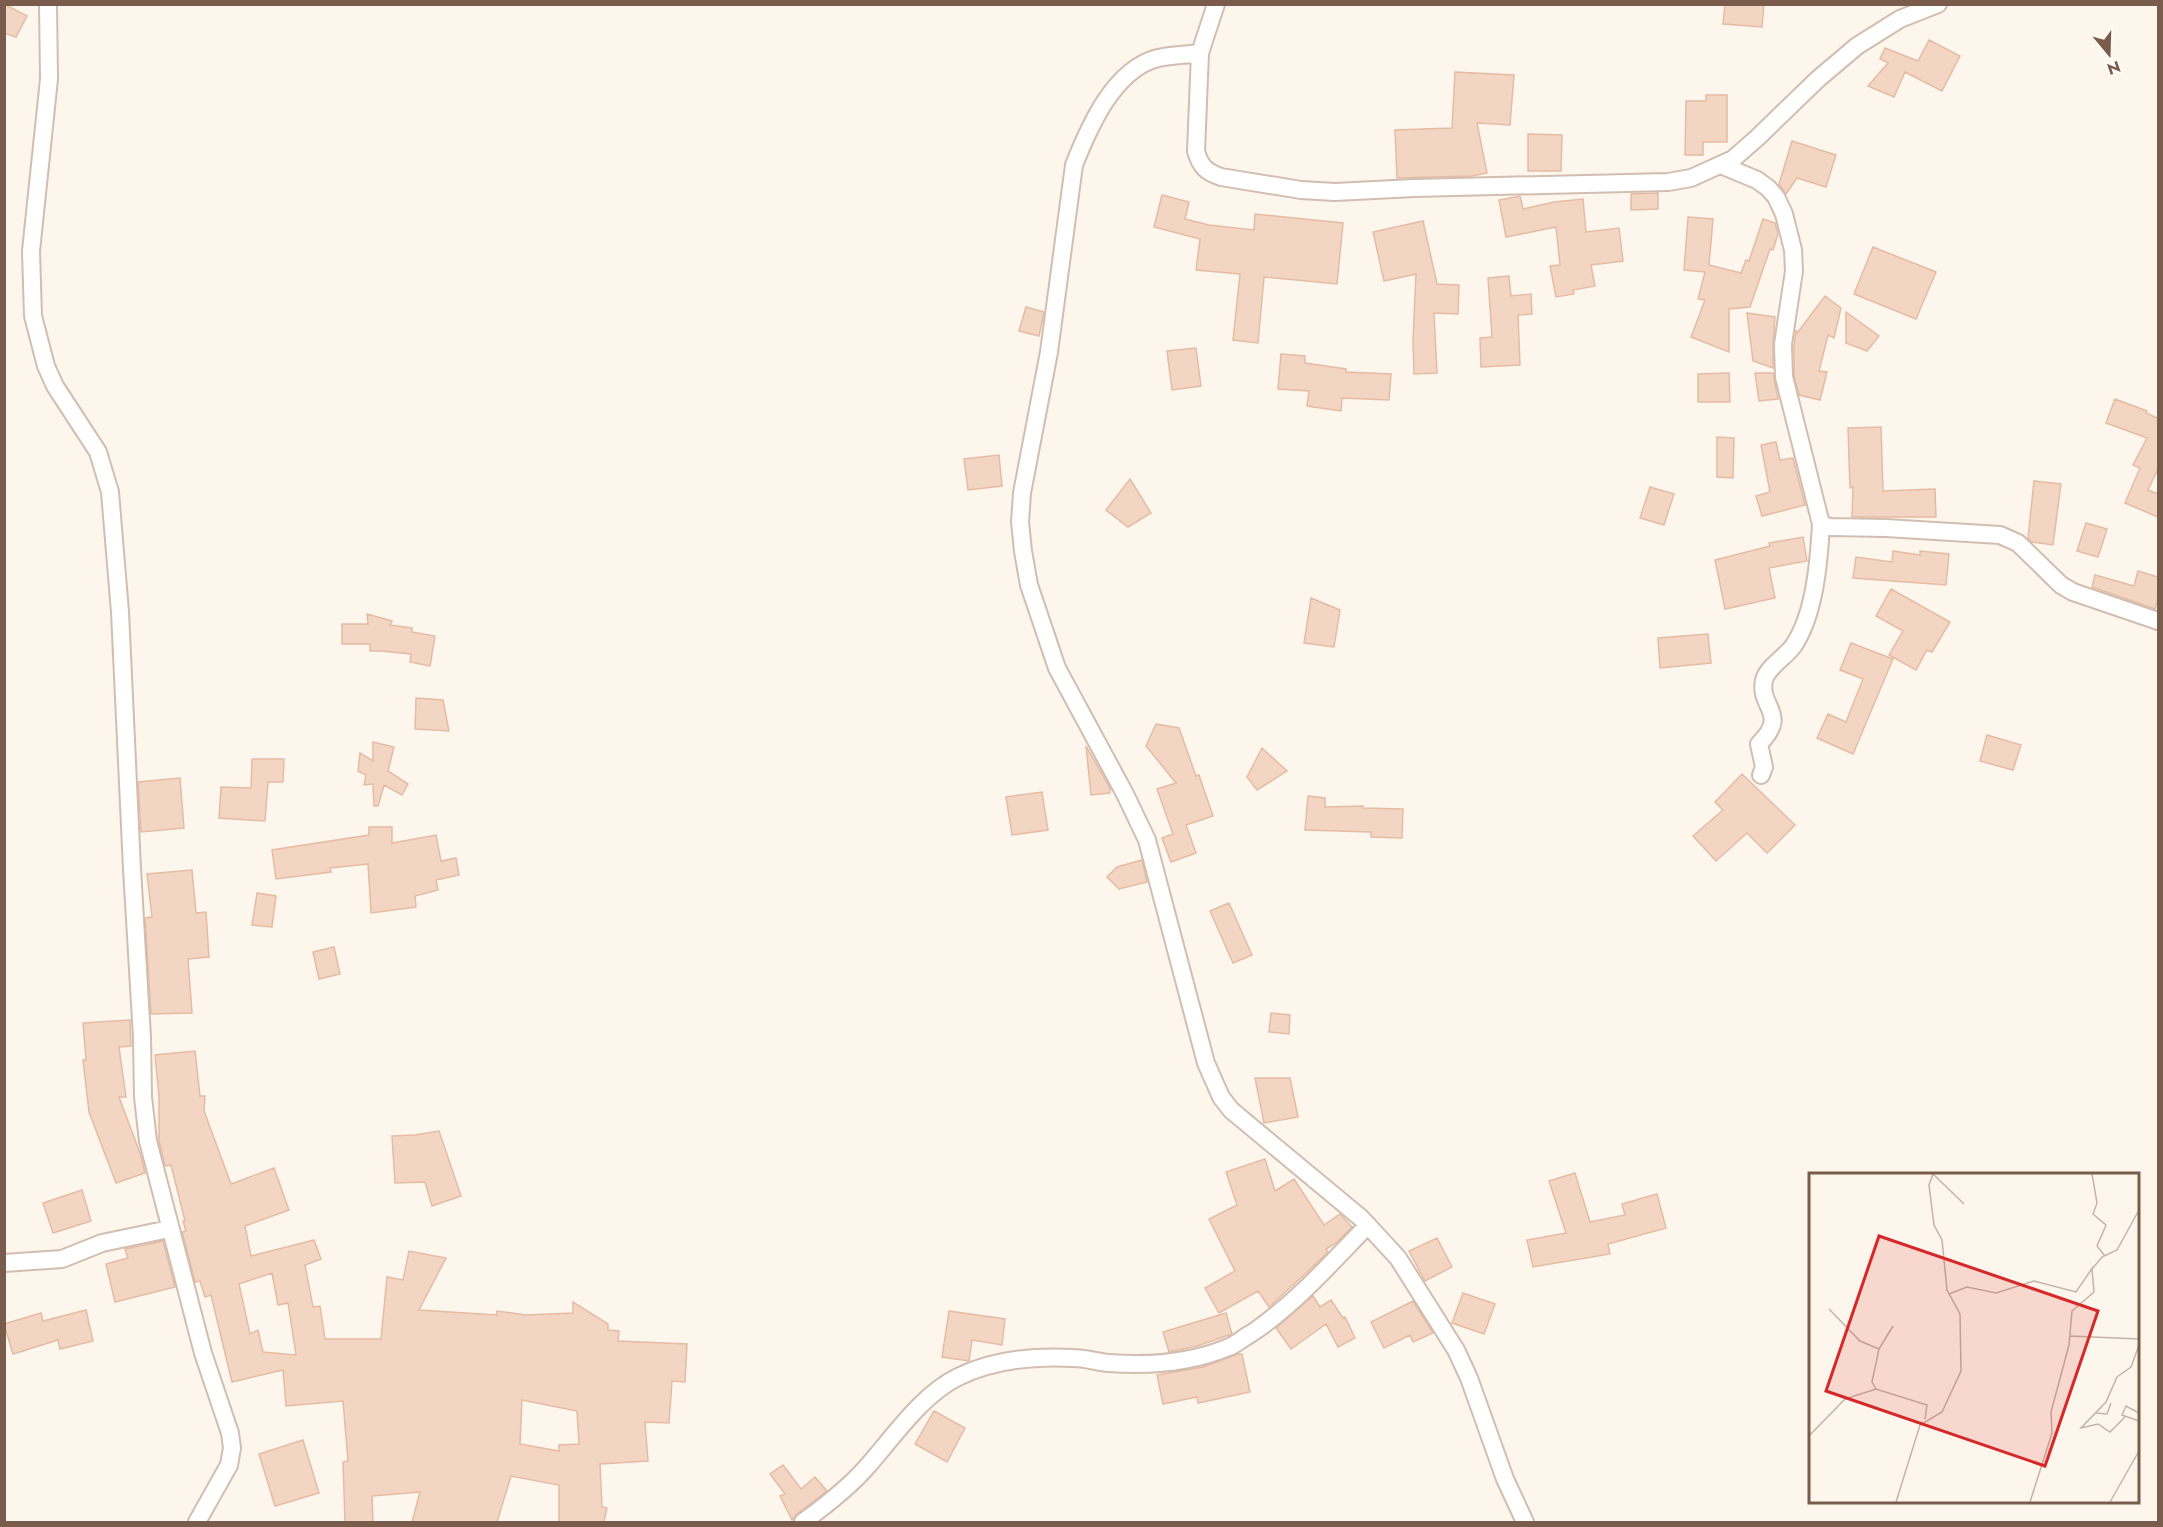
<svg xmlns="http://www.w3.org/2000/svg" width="2163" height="1527" font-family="Jost,sans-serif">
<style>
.building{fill:#f3d5c3;stroke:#e6bba3;stroke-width:1.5;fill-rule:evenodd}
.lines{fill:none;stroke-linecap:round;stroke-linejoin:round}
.minor-casing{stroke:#d1beb0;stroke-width:20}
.minor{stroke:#fff;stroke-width:16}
.inset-road{fill:none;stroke:#c5b3a7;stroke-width:1.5}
.view{fill:#d62828;fill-opacity:0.15;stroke:#d62828;stroke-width:3}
.inset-edge{fill:none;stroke:#7a5c4d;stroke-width:3}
</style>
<rect width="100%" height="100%" fill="#fdf6ec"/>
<path class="building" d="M4,4L27,16L16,37L4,33Z
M1725,4H1764L1762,27L1723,24Z
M1929,40L1960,56L1942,91L1905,72L1894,97L1868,86L1888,63L1880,59L1885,48L1918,61Z
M1455,72L1514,75L1510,125L1477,123L1487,173L1472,176L1397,178L1395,130L1452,128Z
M1706,95H1727V142H1703V155H1685L1686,101H1706Z
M1528,134L1562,135L1561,171H1528Z
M1792,141L1836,155L1826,187L1797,178L1786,194L1779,184Z
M1658,193V209L1631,210V194Z
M1162,195L1189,202L1185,219L1209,225L1254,230L1255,214L1343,223L1337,284L1264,277L1258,343L1233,340L1240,274L1196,270L1200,239L1154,227Z
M1520,196L1523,209L1554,202L1583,199L1586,232L1619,228L1623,261L1591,265L1595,286L1573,290L1574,294L1556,297L1550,266L1560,265L1556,227L1506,237L1499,200Z
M1688,217L1713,219L1709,265L1741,273L1746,260L1749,261L1763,219L1775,223L1778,234L1773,250L1770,249L1750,307L1729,309V352L1691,337L1705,300L1698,299L1705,272L1684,270Z
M1423,221L1437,284L1459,285L1458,314L1434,313L1437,373L1414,374L1413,340L1416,274L1384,281L1373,232Z
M1873,247L1936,272L1916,319L1854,294Z
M1509,276L1511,296L1531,294L1532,314L1518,315L1520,365L1481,367L1480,338L1492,337L1488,278Z
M1825,296L1841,308L1834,338L1828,335L1819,371L1827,372L1820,400L1799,395L1794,376V345L1796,331L1798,332Z
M1026,307L1044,312L1039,336L1019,331Z
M1846,312L1879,336L1867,351L1846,343Z
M1747,313L1775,317L1773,344V368L1753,361Z
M1196,348L1201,386L1172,390L1167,351Z
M1281,354L1305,356V363L1346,369V372L1391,374L1389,400L1342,398L1341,411L1307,406L1309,391L1278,389Z
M1729,373L1730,402H1698V374Z
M1755,373H1773L1778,399L1759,401Z
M2115,399L2147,411L2146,413L2157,418L2158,415V469L2148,490L2158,494V517L2125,503L2140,468L2133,465L2147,438L2106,423Z
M1881,427L1883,491L1935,489L1936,517H1852L1853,487L1850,488L1848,428Z
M1717,437L1734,438L1733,478L1717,477Z
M1776,442L1780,460L1793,458L1805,505L1762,516L1756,496L1770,492L1761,445Z
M999,455L1002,486L968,490L964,459Z
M1130,479L1151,513L1128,527L1106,510Z
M2034,481L2061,484L2053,545L2032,542L2028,538Z
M1650,487L1674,494L1664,525L1640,518Z
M2086,523L2107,529L2098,557L2077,551Z
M1803,537L1807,561L1769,568L1775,598L1725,609L1715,560L1770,546L1769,543Z
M1893,551L1920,555V551L1949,554L1946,585L1853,578L1856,557L1892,562Z
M2138,571L2158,577V598L2155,609L2092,587L2095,575L2134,586Z
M1891,589L1950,622L1932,652L1927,650L1916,670L1889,655L1903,631L1876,616Z
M1311,598L1340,610L1334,647L1304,643Z
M367,614L392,621L390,625L412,628V632L435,636L430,666L410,662L411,654L381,651H370V644H342V624H368Z
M1708,634L1711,663L1660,668L1658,638Z
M1851,643L1893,659L1853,754L1817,738L1828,714L1846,722L1863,679L1840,670Z
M416,698L443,700L449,731L415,729Z
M1156,724L1179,728L1196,776L1199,775L1213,816L1186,825L1196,853L1171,862L1162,838L1173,834L1157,789L1176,783L1146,746Z
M1987,735L2021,745L2013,770L1980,761Z
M373,742L394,747L388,771L408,784L402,795L384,785L378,806H374L373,784L364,785L366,775L358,771L360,753L373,761Z
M1086,746L1110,788V793L1091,795Z
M1262,748L1287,771L1257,790L1247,777Z
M252,759H284L283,782H268L265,821L219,818L221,787L251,788Z
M1742,774L1795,825L1767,853L1747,833L1716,861L1693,836L1723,810L1715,802Z
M180,778L184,828L141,832L138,782Z
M1042,792L1048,830L1012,835L1006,797Z
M1308,796L1325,798V807L1363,806V808L1403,809L1402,838L1371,837V832L1305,830Z
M369,827H392V843L436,835L441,861L456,858L459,875L436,880L438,890L415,896L416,907L371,913L368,864L330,868L331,872L276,879L272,850L369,835Z
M1142,860L1147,882L1119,889L1107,877L1117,867Z
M192,870L196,913L206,912L209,957L188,959L192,1013L151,1014L145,918L152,917L147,874Z
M257,893L276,896L272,927L252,925Z
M1229,903L1252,955L1233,963L1210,911Z
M334,947L340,974L319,979L313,952Z
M1271,1013L1290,1015L1289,1034L1269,1032Z
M130,1020L131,1046L119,1047L126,1097H119L141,1156L145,1173L116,1183L89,1112L83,1060H86L83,1023Z
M195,1051L200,1096H205L204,1111L231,1184L274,1168L289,1210L245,1226L251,1256L314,1240L321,1259L305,1265L313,1307L320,1306L325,1339H381L387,1277L403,1280L409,1251L446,1258L419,1310L497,1315V1311L526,1315L573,1313V1302L608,1324V1330L619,1331L618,1341L687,1344L685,1382L672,1381L669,1423L645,1422L648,1461L600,1464L602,1507L607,1508L604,1522H559V1485L511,1476L497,1522H412L420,1492L372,1496L373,1522H345L343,1462L348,1461L343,1401L286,1406L283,1370L232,1382L211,1295L205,1297L200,1281L195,1282L182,1232L186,1231L183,1221H185L171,1165L165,1166L159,1141V1096L155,1055ZM272,1273L278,1305L288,1303L296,1355L263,1352L258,1330L250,1334L239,1284ZM522,1400L577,1411L579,1444L559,1445V1451L520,1444Z
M1255,1078H1290L1298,1117L1264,1123Z
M439,1131L461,1196L432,1206L425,1182L395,1183L392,1136L415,1135Z
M1265,1159L1275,1191L1294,1179L1324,1225L1340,1214L1352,1227L1336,1243L1326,1249L1328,1252L1305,1274L1269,1307L1258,1291L1219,1313L1205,1288L1235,1271L1209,1219L1237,1205L1226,1172Z
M1575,1173L1590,1222L1625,1215L1622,1204L1657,1194L1666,1228L1608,1244L1610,1254L1533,1267L1527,1240L1566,1233L1549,1181Z
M82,1190L91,1221L53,1233L43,1203Z
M1437,1238L1452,1267L1425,1281L1409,1251Z
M163,1241L175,1287L115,1302L106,1264L128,1258L125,1249Z
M1463,1293L1495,1304L1484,1334L1452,1323Z
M1313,1296L1320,1307L1331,1300L1343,1318L1345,1317L1355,1338L1338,1347L1326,1324L1291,1349L1276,1328Z
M1413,1301L1433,1333L1413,1342L1410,1335L1384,1348L1371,1322Z
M86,1310L93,1341L60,1349L58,1340L13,1354L4,1324L41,1313L43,1321Z
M949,1311L1005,1319L1002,1345L972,1340L969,1361L942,1357Z
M1226,1313L1232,1334L1197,1346L1169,1352L1163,1332Z
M1238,1354H1242L1250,1392L1198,1403L1197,1397L1163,1404L1157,1375L1203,1367Z
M934,1411L965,1428L947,1462L915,1444Z
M303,1440L319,1493L275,1506L259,1454Z
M783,1465L801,1489L815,1477L827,1491L797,1514L792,1520L780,1496L785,1494L770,1474Z"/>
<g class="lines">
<g class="minor-casing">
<path id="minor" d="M48,4L49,79L31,251L33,316L46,366L55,386L98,452L110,492L120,612L132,869L142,1037L143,1097L148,1141L203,1353L230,1433L232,1448L229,1465L197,1522
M1216,4L1200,53C1187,55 1172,55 1158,58C1114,69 1089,127 1074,165L1049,352L1022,493L1020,522L1023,551L1029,585L1057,668L1125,794L1147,840L1206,1063L1221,1097L1231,1110L1361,1218L1398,1258L1456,1350L1469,1378L1505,1479L1525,1522
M1200,53L1196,151C1200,166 1206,172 1221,177L1301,190L1335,192L1414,188L1668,182L1691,178L1733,159L1757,138L1818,79L1857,46L1900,19L1938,4
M1721,165L1757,180L1768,188L1776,197L1784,214L1793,250L1794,271L1783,344L1784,377L1821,524L1830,527L1886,528L2000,535L2018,543L2061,585L2073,592L2158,621
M1761,775L1764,767L1759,744C1790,713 1758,708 1764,680C1768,666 1786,657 1794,645C1815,613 1819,561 1821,524
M4,1263L62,1259L102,1243L169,1229
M803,1522C825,1506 847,1489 865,1469C892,1439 921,1395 958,1377C992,1360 1035,1356 1073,1358C1085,1358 1097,1362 1109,1363C1149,1366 1191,1363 1229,1347C1237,1344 1244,1337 1252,1333C1296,1303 1331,1263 1368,1225"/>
</g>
<use href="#minor" class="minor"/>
</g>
<g transform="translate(1809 1173)">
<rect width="330" height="330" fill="#fdf6ec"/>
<path class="inset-road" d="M124,1L155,31M283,1L288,30L284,41L297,52L288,73L296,83M140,121L158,114L187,120L225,108L267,119L284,94M20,136L51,168L70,176L63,209L67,216M261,163L330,166M70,176L84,153M287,240L298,241L302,230M330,240L317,233L313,242L330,248M316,244L301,259L289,251L272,255L297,229L308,204L322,194L330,172M0,263L36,226L67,216L118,232L116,246M87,329L111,252L133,239L152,198L151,141L138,117L133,67L125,52L120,12L124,1M221,329L243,260L242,239L260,172L263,138L285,119L283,96L293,84L308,77L330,37M301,329L330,278"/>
<path class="view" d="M70,63L289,138L236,293L17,218Z"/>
<rect width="330" height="330" class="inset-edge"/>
</g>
<rect width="2163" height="1527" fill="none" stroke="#7a5c4d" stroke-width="12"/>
<g transform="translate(2109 54) rotate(161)" stroke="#fffaf3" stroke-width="4.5" paint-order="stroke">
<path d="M0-4.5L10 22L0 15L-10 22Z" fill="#7a5c4d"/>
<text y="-9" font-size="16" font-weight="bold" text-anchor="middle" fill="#7a5c4d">N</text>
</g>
</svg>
